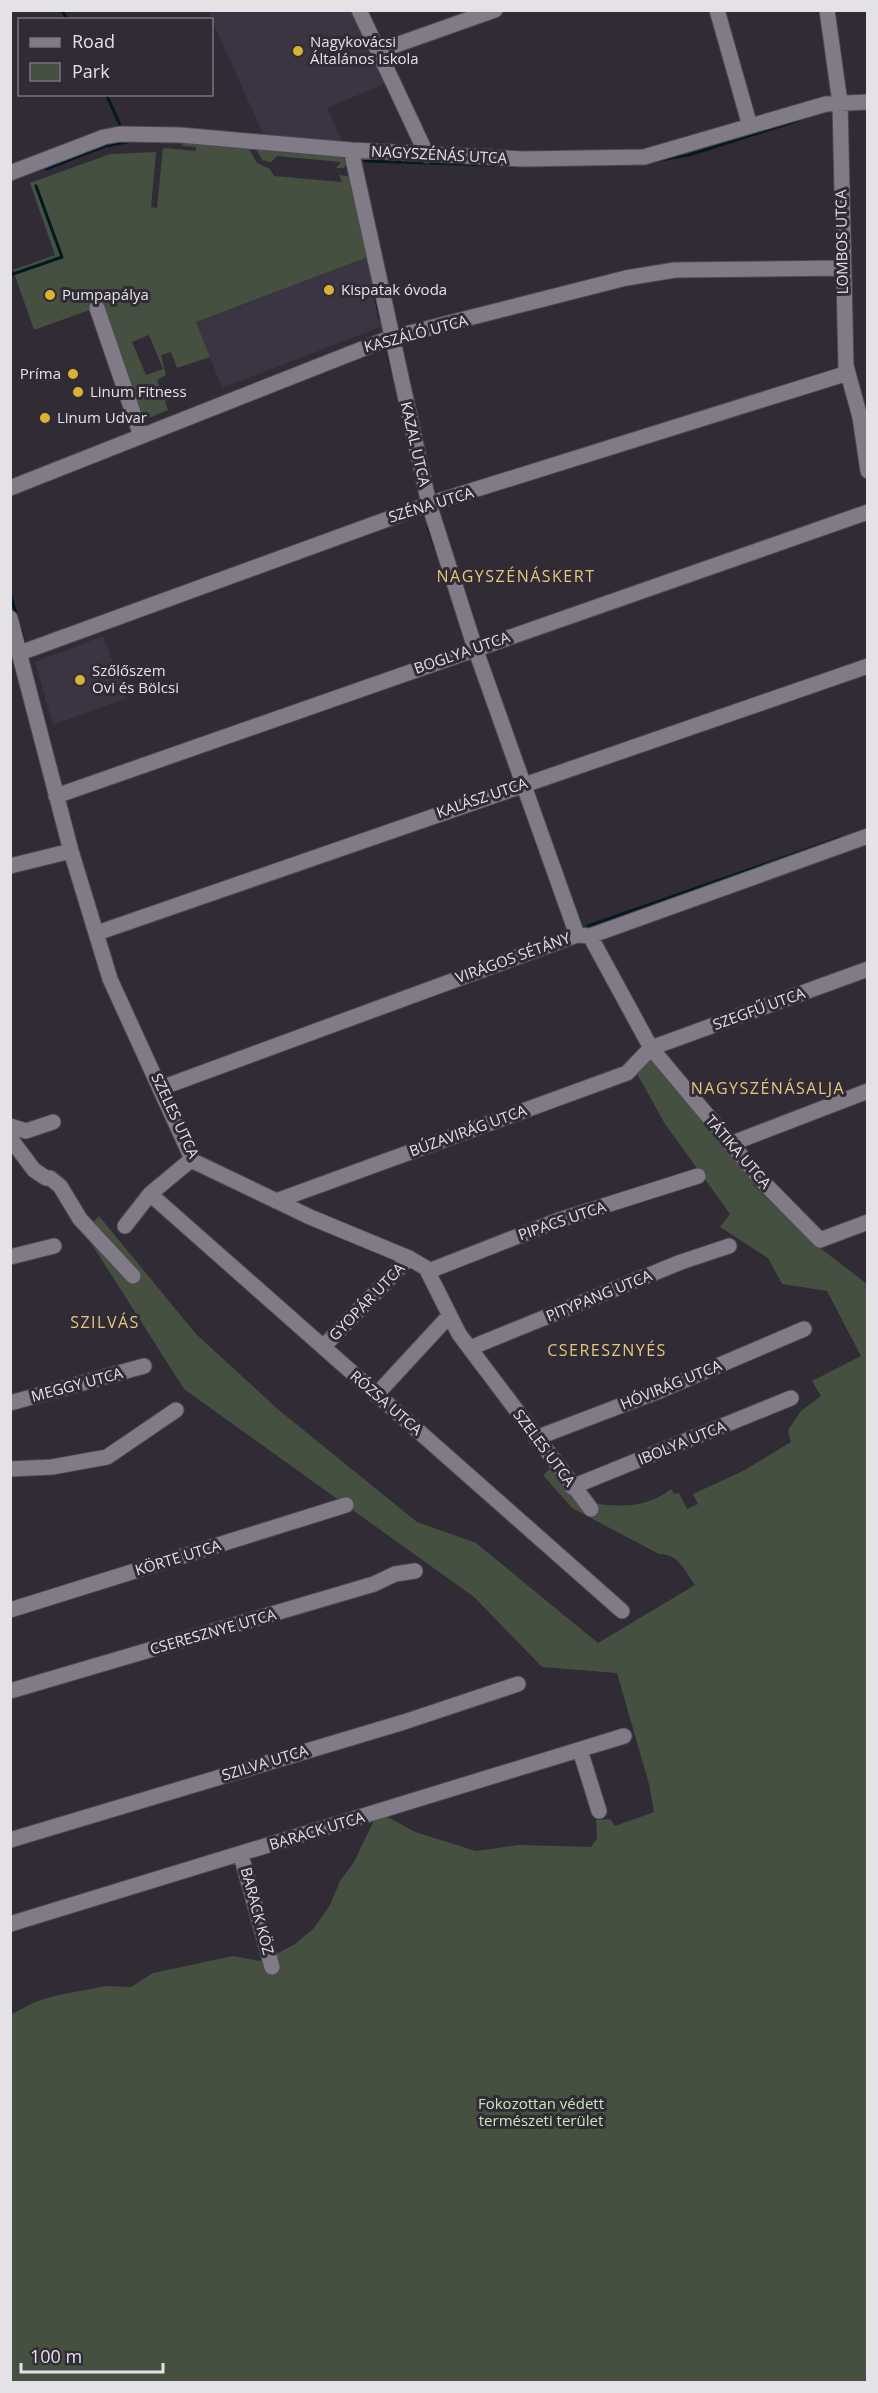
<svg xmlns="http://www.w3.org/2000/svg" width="878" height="2393" font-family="'Open Sans',sans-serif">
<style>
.built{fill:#3b3543}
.green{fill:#455040;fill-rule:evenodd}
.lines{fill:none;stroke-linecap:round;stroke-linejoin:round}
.stream{stroke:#011921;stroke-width:3}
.minor-casing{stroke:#4d4951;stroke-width:17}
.minor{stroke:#817b87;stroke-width:15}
.poi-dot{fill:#dcb233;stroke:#302b35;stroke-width:2}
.labels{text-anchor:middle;stroke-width:6;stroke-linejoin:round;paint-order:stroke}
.poi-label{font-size:15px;fill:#e4e1e7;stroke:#302b35;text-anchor:start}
.street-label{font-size:15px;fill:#e4e1e7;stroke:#302b35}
.park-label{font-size:15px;fill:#c5e7b6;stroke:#302b35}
.neighbourhood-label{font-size:16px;letter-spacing:1.5px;fill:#e4c87c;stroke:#302b35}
</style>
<rect width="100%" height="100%" fill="#302b35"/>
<path class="built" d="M208,11H351L387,83L327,108L343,143L263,134Z
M368,257L383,326L222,388L196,322Z
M103,636L127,698L53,725L35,662Z"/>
<path class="green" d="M183,138L246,144L257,163L270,169L274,176L342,182L339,175L352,177L368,257L196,322L210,357L177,368L171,352L161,355L166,375L157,380L161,392L166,390L170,399L165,401L168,410L139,422L95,308L34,330L13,270L55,255L30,183L110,154L156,152L151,207L157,208L163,148L196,151V147L182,146ZM149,335L163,369L146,375L132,342Z
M259,146L343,156L346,165L344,168H336L341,162L277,156L271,162L262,160L256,149Z
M652,1056L757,1180L753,1185L815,1244L867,1284V2382H11L10,2015L35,2002L54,1996L106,1986L131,1987L153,1973L233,1956L260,1961L264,1958L263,1955L276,1950L278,1953L295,1944L314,1928L330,1905L340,1881L354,1862L375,1818L384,1815L415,1832L476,1851L519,1845L591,1847L597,1838L596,1820L610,1819L615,1826L654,1812L649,1784L617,1673L542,1667L474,1597L184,1389L84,1232L99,1216L196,1334L280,1411L417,1522L476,1543L598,1643L695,1585C684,1570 679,1554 659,1554L572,1508L543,1475L552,1467L581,1502C614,1506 643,1511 671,1489L674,1494L679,1493L687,1509L698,1504L693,1494L741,1472L791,1442L788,1430L801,1411L821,1396L812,1381L861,1356L827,1291L782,1284L768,1258L720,1227L730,1214L665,1124L635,1070Z"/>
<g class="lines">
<path class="stream" d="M62,10L67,20
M106,94L120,125
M365,161L494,165
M654,161L689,155L799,120
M46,169L105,146L132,141
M10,275L62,257L36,186
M373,284L380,318
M387,349L393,374
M428,527L435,547
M10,593L17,617
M21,630L24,642
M588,926L840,838"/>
<g class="minor-casing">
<path id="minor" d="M359,10L427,155
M717,10L750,126
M827,10L840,103L846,366L860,417L868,471
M379,51L495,10
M351,150L429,504L475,648L577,935
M10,173L104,137L120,134L180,135L351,150L523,159L644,157L826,104L868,102
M97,308L141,436
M10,488L390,338L626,278L675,270L842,268
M10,618L71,851L110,979L193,1161L310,1217L409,1258L426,1268L459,1334L591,1509
M20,653L429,504L848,373
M56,796L868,512
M10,866L71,851
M97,933L868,666
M590,936L651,1048L764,1183L820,1240L868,1222
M161,1088L577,935L590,936L868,836
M10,1126L26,1131L53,1122
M10,1138L34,1170L46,1178H50L60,1186L80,1219L133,1276
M730,1144L868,1091
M150,1194L622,1611
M276,1201L627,1073L651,1048L868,969
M125,1226L150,1194L192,1159
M10,1257L54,1246
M429,1271L559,1220L698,1176
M324,1346L409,1258
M470,1348L681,1262L729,1246
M376,1395L449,1316
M10,1403L144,1366
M536,1438L659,1391L804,1329
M10,1469L52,1467L107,1457L176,1410
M572,1487L791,1398
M10,1610L346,1505
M10,1691L374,1584L395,1574L415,1571
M580,1750L599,1811
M10,1840L404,1722L518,1684
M241,1855L272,1967
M10,1924L624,1736"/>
</g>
<use href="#minor" class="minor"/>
</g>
<g class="poi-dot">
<circle cx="298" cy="51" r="6"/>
<circle cx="329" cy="290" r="6"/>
<circle cx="50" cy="295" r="6"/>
<circle cx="73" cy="374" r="6"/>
<circle cx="78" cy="392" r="6"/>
<circle cx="45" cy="418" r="6"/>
<circle cx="80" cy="680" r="6"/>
</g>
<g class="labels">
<g class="poi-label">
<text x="310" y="47">Nagykovácsi<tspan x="310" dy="17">Általános Iskola</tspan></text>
<text x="341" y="295">Kispatak óvoda</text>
<text x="62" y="300">Pumpapálya</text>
<text x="61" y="379" text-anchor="end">Príma</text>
<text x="90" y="397">Linum Fitness</text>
<text x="57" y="423">Linum Udvar</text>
<text x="92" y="676">Szőlőszem<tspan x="92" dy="17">Ovi és Bölcsi</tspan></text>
</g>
<g class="street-label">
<text transform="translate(439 155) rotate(3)" y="5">NAGYSZÉNÁS UTCA</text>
<text transform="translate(842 242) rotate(-91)" y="5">LOMBOS UTCA</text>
<text transform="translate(416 334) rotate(-15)" y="5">KASZÁLÓ UTCA</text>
<text transform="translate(415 444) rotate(77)" y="5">KAZAL UTCA</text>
<text transform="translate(431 505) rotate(-17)" y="5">SZÉNA UTCA</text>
<text transform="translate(462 653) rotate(-19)" y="5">BOGLYA UTCA</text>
<text transform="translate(482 798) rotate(-19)" y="5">KALÁSZ UTCA</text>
<text transform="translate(513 958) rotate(-20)" y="5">VIRÁGOS SÉTÁNY</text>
<text transform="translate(759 1009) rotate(-20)" y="5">SZEGFŰ UTCA</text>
<text transform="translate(175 1116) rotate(65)" y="5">SZELES UTCA</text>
<text transform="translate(468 1131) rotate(-20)" y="5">BÚZAVIRÁG UTCA</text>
<text transform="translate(738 1152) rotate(49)" y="5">TÁTIKA UTCA</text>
<text transform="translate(562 1221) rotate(-19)" y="5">PIPACS UTCA</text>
<text transform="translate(599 1296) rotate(-22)" y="5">PITYPANG UTCA</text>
<text transform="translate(367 1302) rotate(-46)" y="5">GYOPÁR UTCA</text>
<text transform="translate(77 1385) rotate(-15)" y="5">MEGGY UTCA</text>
<text transform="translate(671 1385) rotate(-22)" y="5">HÓVIRÁG UTCA</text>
<text transform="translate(386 1403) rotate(41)" y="5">RÓZSA UTCA</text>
<text transform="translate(682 1443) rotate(-22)" y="5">IBOLYA UTCA</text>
<text transform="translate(544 1448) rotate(53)" y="5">SZELES UTCA</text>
<text transform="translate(178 1558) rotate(-17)" y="5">KÖRTE UTCA</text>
<text transform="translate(213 1632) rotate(-16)" y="5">CSERESZNYE UTCA</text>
<text transform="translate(265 1763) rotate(-17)" y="5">SZILVA UTCA</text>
<text transform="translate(317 1831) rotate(-17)" y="5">BARACK UTCA</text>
<text transform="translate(257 1911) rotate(75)" y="5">BARACK KÖZ</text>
</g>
<g class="park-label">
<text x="541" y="2109">Fokozottan védett<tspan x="541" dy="17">természeti terület</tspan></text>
</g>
<g class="neighbourhood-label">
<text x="516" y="582">NAGYSZÉNÁSKERT</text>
<text x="768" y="1094">NAGYSZÉNÁSALJA</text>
<text x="105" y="1328">SZILVÁS</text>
<text x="607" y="1356">CSERESZNYÉS</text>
</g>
</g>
<rect width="878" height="2393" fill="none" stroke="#e4e1e7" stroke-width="24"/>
<rect x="18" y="18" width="195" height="78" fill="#302b35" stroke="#78747c" stroke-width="1.5"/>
<rect x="30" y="38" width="30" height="9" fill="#817b87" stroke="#78747c" stroke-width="1.5"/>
<text x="72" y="48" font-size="18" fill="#e4e1e7">Road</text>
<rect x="30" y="63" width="30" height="18" fill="#455040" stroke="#78747c" stroke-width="1.5"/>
<text x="72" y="78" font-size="18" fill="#e4e1e7">Park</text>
<path d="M21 2363v9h142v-9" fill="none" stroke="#e4e1e7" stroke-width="3"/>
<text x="30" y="2363" font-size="18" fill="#e4e1e7" stroke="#302b35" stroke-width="4.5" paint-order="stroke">100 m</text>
</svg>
